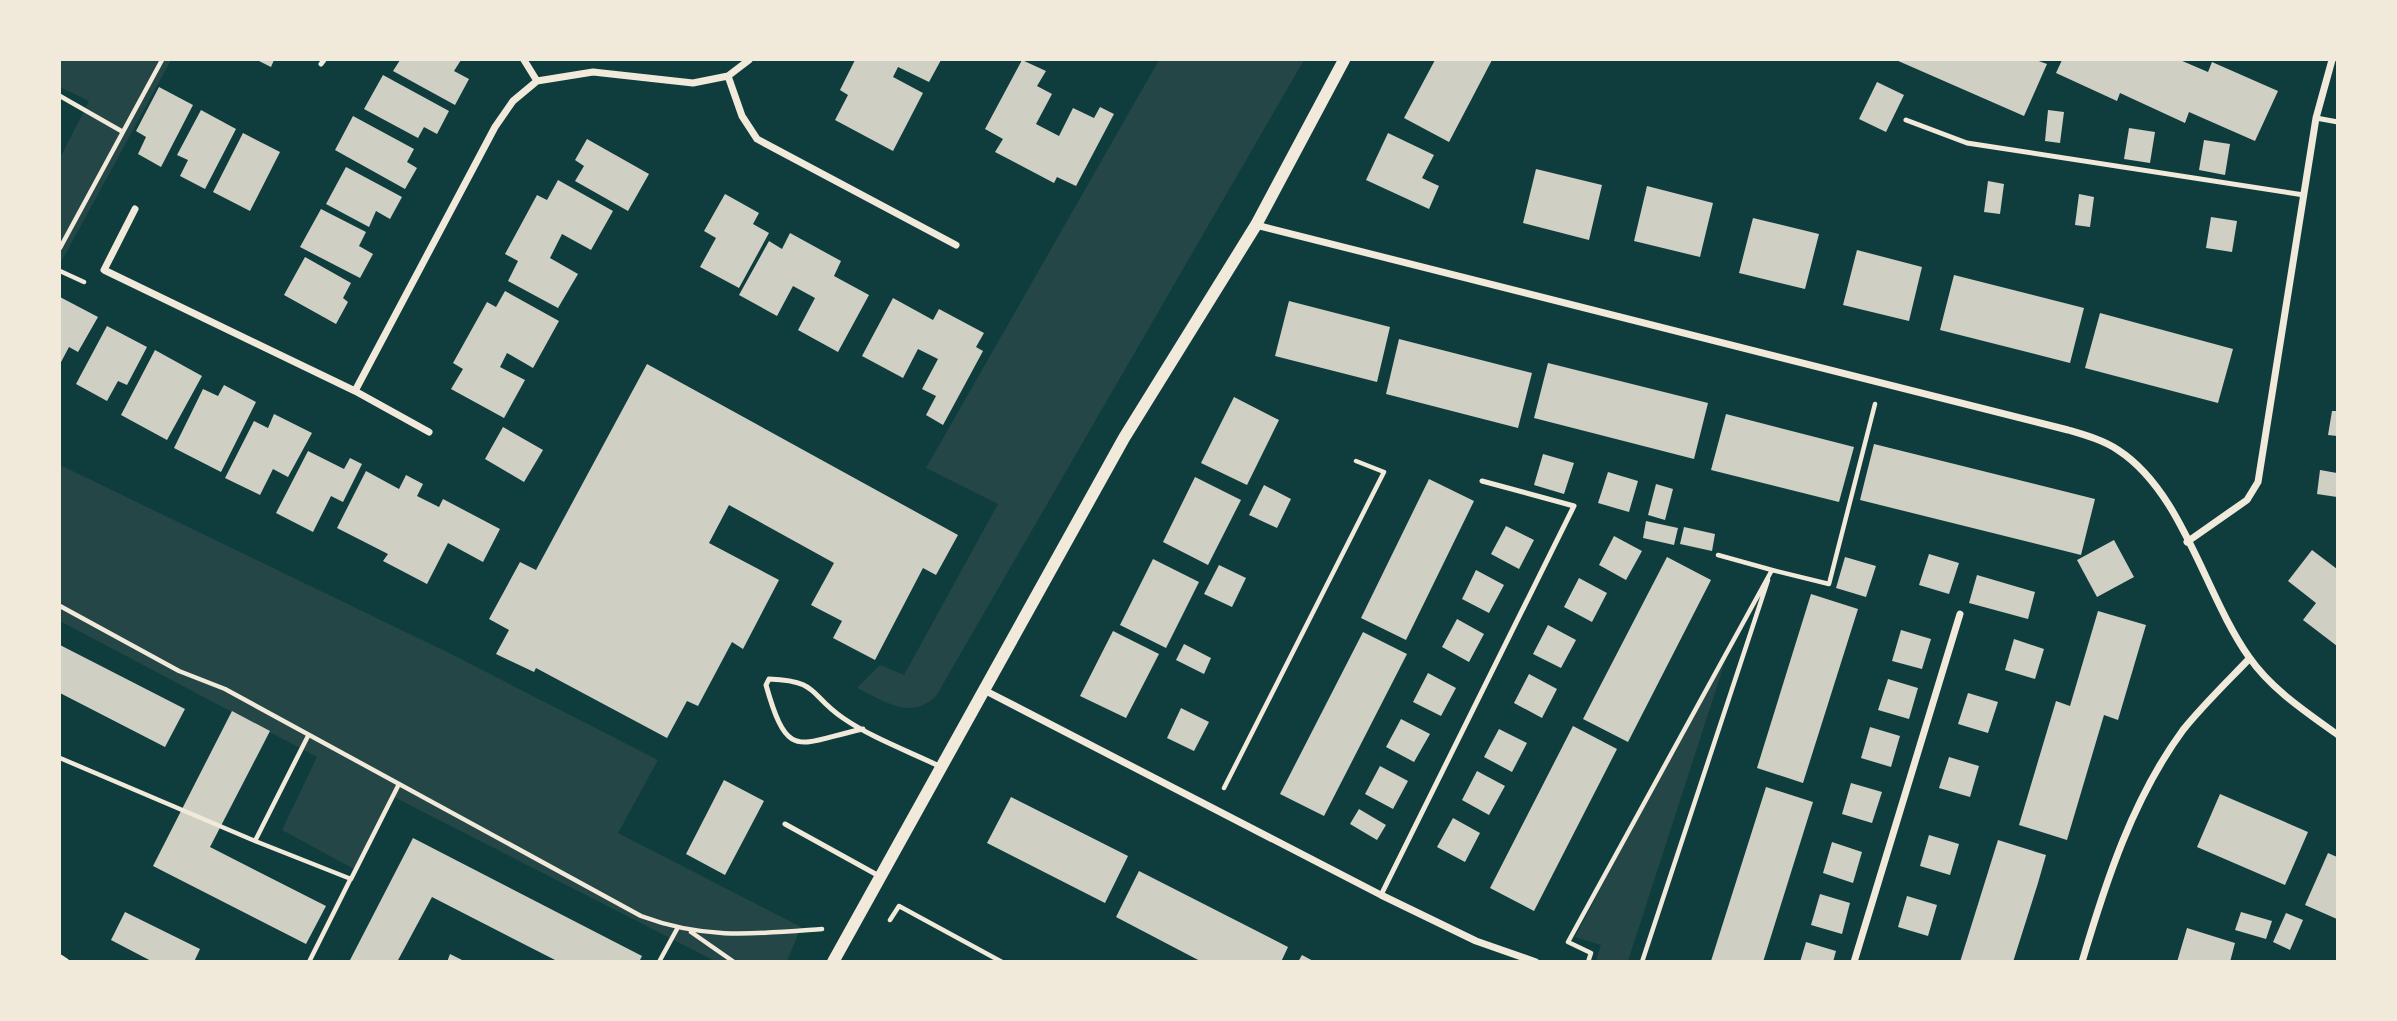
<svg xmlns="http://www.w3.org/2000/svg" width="2397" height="1021" font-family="Quicksand,sans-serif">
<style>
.green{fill:#244646}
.building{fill:#cfcfc3}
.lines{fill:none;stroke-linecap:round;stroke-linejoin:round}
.path{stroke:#f1e9da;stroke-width:4.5}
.service{stroke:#f1e9da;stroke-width:5}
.minor{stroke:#f1e9da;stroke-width:7}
.tertiary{stroke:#f1e9da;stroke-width:12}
</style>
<rect width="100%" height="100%" fill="#0f3d3e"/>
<path class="green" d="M60,60H171L60,264V158L89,101L60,87Z
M1159,60H1304L936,696C911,721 884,701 857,688L880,665L904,675L998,504L926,468Z
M60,465L451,654L658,760L618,833L801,927L787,961H715L392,796L354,869L282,830L317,757L60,621Z
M1734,634L1628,961H1596L1601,945L1575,937Z"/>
<path class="building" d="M257,60H274L271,67Z
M400,60H461L454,71L469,79L455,105L393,71Z
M855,60H941L929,82L898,67L893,77L923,93L893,151L835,120L848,95L840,90Z
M1022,60L1046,71L1037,86L1052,94L1036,124L1059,136L1073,108L1094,118L1100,107L1114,114L1076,186L1057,177L1054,183L995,152L1003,139L985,129Z
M1435,60H1492L1449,142L1404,118Z
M1896,60H2036L2047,64L2024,116Z
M2062,60H2180L2208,72L2212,62L2278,91L2255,141L2189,112L2185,123L2120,93L2117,101L2056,73Z
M383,75L449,111L437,134L424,127L418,138L364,109Z
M1877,82L1904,95L1886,132L1859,119Z
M159,87L193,105L161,167L138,154L146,137L136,131Z
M201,110L236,129L205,189L180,176L188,160L177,155Z
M2048,110L2064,112L2060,143L2045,141Z
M353,116L414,149L407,162L417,168L405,189L335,150Z
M2129,128L2155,132L2150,163L2124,159Z
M243,133L280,152L250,211L213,192Z
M1388,133L1434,155L1422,178L1439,186L1429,209L1366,180Z
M587,139L649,174L628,211L575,181L584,166L575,160Z
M2204,140L2230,144L2225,175L2199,170Z
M346,167L402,197L390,219L376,211L369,227L326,204Z
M1536,169L1602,185L1589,240L1523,223Z
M558,180L613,211L591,250L562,234L550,258L578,274L558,308L508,281L518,261L505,254L537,195L547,200Z
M1988,181L2004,184L2000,214L1984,212Z
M1647,186L1713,203L1700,257L1634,241Z
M725,194L759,213L753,224L769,233L739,288L700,267L716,238L704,231Z
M2079,194L2094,197L2090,227L2075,225Z
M321,209L366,232L359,246L373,254L360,278L300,247Z
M2211,217L2237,221L2232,252L2206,248Z
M1753,218L1819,234L1805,289L1739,273Z
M790,233L841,261L834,276L869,295L838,352L798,330L815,298L793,286L777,316L739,295L769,241L782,249Z
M1857,250L1922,267L1909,321L1843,305Z
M305,257L351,283L343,298L348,302L336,324L284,295Z
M1954,275L2084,308L2070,363L1940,330Z
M505,291L559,321L533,368L507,353L500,367L525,380L504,418L451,389L463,369L453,363L487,302L496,307Z
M60,297L98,317L78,352L69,347L60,364Z
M893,298L933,320L939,309L984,333L976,347L983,351L943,425L926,415L936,396L922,389L938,359L918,349L903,378L862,356Z
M1289,301L1390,327L1377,382L1275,356Z
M2100,313L2233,349L2218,403L2085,368Z
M107,326L147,347L127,385L118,381L107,401L76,384Z
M1399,339L1532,373L1518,428L1386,394Z
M155,350L202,376L167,440L121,415Z
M1548,363L1708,403L1694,459L1534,418Z
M647,364L958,535L936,575L923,568L875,660L833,638L842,621L811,605L834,563L729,505L709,543L779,580L743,649L732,642L698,706L687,701L667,738L536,668L534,672L496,654L509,630L489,619L520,562L536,570Z
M224,385L256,402L221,472L174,448L203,389L218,396Z
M1234,397L1279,420L1247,485L1201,463Z
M2332,411H2337V436L2328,435Z
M274,414L312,433L288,477L273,469L260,495L225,478L254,421L268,428Z
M1726,414L1854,447L1839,502L1711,470Z
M503,427L543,450L524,482L485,459Z
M1874,444L2095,499L2081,555L1860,500Z
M308,451L344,469L350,458L362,464L343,502L331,496L313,532L276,513Z
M1543,454L1574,463L1564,494L1534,485Z
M2320,470L2337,473V497L2317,494Z
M366,471L399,489L406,475L423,484L417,496L439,507L443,499L500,529L483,562L448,543L427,584L383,561L388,554L337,528Z
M1608,472L1638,481L1629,512L1598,503Z
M1195,477L1241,500L1208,565L1163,542Z
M1429,479L1474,501L1406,640L1361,618Z
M1656,484L1673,489L1665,520L1648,515Z
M1264,485L1291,499L1277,528L1249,515Z
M1646,521L1678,528L1674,545L1643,538Z
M1506,526L1534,540L1519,569L1491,554Z
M1684,527L1715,534L1712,551L1680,544Z
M1614,536L1642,551L1626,580L1599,565Z
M2114,540L2134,577L2097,597L2077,560Z
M2312,550L2337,569V646L2303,620L2316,603L2288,581Z
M1929,554L1959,563L1949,594L1919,585Z
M1667,557L1711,580L1628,742L1583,719Z
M1845,557L1876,566L1866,597L1836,588Z
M1153,559L1199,582L1166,648L1120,625Z
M1219,565L1246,578L1232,607L1204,594Z
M1476,570L1504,585L1489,613L1462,599Z
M1977,575L2035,592L2028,619L1969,603Z
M1579,578L1607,593L1592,622L1564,607Z
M1811,594L1858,609L1803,783L1757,768Z
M2098,611L2146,625L2118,720L2104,715L2067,840L2019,825L2056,701L2070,706Z
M1457,619L1484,634L1469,662L1442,647Z
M1548,625L1576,640L1561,668L1533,654Z
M1901,630L1931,639L1922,669L1892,661Z
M1113,631L1159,654L1126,718L1080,696Z
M1363,632L1407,654L1324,816L1280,794Z
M2014,639L2044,649L2035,679L2005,670Z
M1184,644L1211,658L1204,674L1176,660Z
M60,645L185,709L165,747L60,693Z
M1428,673L1456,688L1441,716L1413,702Z
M1529,674L1557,689L1542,718L1514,703Z
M1888,679L1918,688L1909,719L1878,710Z
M1968,693L1998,702L1988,733L1958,724Z
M1181,708L1209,722L1194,751L1167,738Z
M232,711L270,731L210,847L326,906L306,944L153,866Z
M1401,719L1430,734L1414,762L1386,747Z
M1573,726L1617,749L1534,911L1490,888Z
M1870,727L1900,736L1891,767L1861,758Z
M1499,729L1527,743L1512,772L1484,757Z
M1949,757L1979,766L1970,797L1939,788Z
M1380,766L1408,781L1393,809L1365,794Z
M1477,771L1505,786L1489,815L1462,800Z
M724,780L764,801L725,875L686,854Z
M1851,783L1882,792L1872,823L1842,814Z
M1766,787L1813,802L1763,962H1714L1711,961Z
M2220,794L2308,832L2285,885L2197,847Z
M1011,797L1128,856L1105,903L987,843Z
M1359,809L1386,825L1377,840L1350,824Z
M1453,818L1480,833L1465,862L1437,847Z
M1929,835L1959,844L1950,875L1920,866Z
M413,838L642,956L639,962H559L432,897L397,962H349Z
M1998,840L2046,855L2038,883L2013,962H1960Z
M1832,842L1862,852L1853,883L1823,873Z
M2328,853L2337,857V919L2305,905Z
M1139,871L1288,947L1281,962H1202L1116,917Z
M1820,894L1850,903L1842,934L1811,925Z
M1907,896L1937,905L1928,936L1898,927Z
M125,912L200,949L194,962H153L111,940Z
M2241,912L2272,921L2266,939L2235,930Z
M2286,913L2303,920L2290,950L2273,942Z
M2187,928L2235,943L2230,962H2177Z
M1806,942L1836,951L1833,962H1800Z
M450,954L466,962H447Z
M1302,955L1315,962H1298Z"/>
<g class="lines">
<path class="path" d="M60,96L123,132
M60,248L162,60
M60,271L84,282
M1718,555L1772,570L1771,572
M60,606L179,671L225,689L641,916C705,940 755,934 822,929
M308,736L255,841L351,879L399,784
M60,758L255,841
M1224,788L1384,472L1356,461
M890,920L899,906L1002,962
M691,932L734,962
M309,962L351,878
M659,962L677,929
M1588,962L1591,953L1568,942L1772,570L1829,584L1875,404
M1642,962L1768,580"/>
<path class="service" d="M321,64L324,60
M2316,118L2338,122
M1906,120L1967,143L2304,195
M863,729C798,743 788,763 766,685L769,679C820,681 808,694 843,718C872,738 908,751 941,767
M785,824L881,877
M1381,895L1574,506L1482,481"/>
<path class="minor" d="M524,60L537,81
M728,76L742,116L757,139L956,245
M135,209L104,270L355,391L429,432
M1256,225L2068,430C2085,435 2103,440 2118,450C2183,492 2205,595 2249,657C2271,689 2306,712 2338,735
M355,391L495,127L513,101L537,81L593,72L693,83L728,76L749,60
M2187,542L2247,500L2258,482L2316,118L2332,60
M984,690L1381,895L1476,941L1536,962
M60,958L66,962
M1854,962L1960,614
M2082,962C2106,881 2133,798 2183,730C2203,705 2227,682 2249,659"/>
<path class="tertiary" d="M833,962L1124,438L1256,225L1344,60"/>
</g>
<rect width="2397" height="1021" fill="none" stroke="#f1e9da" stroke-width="122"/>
</svg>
